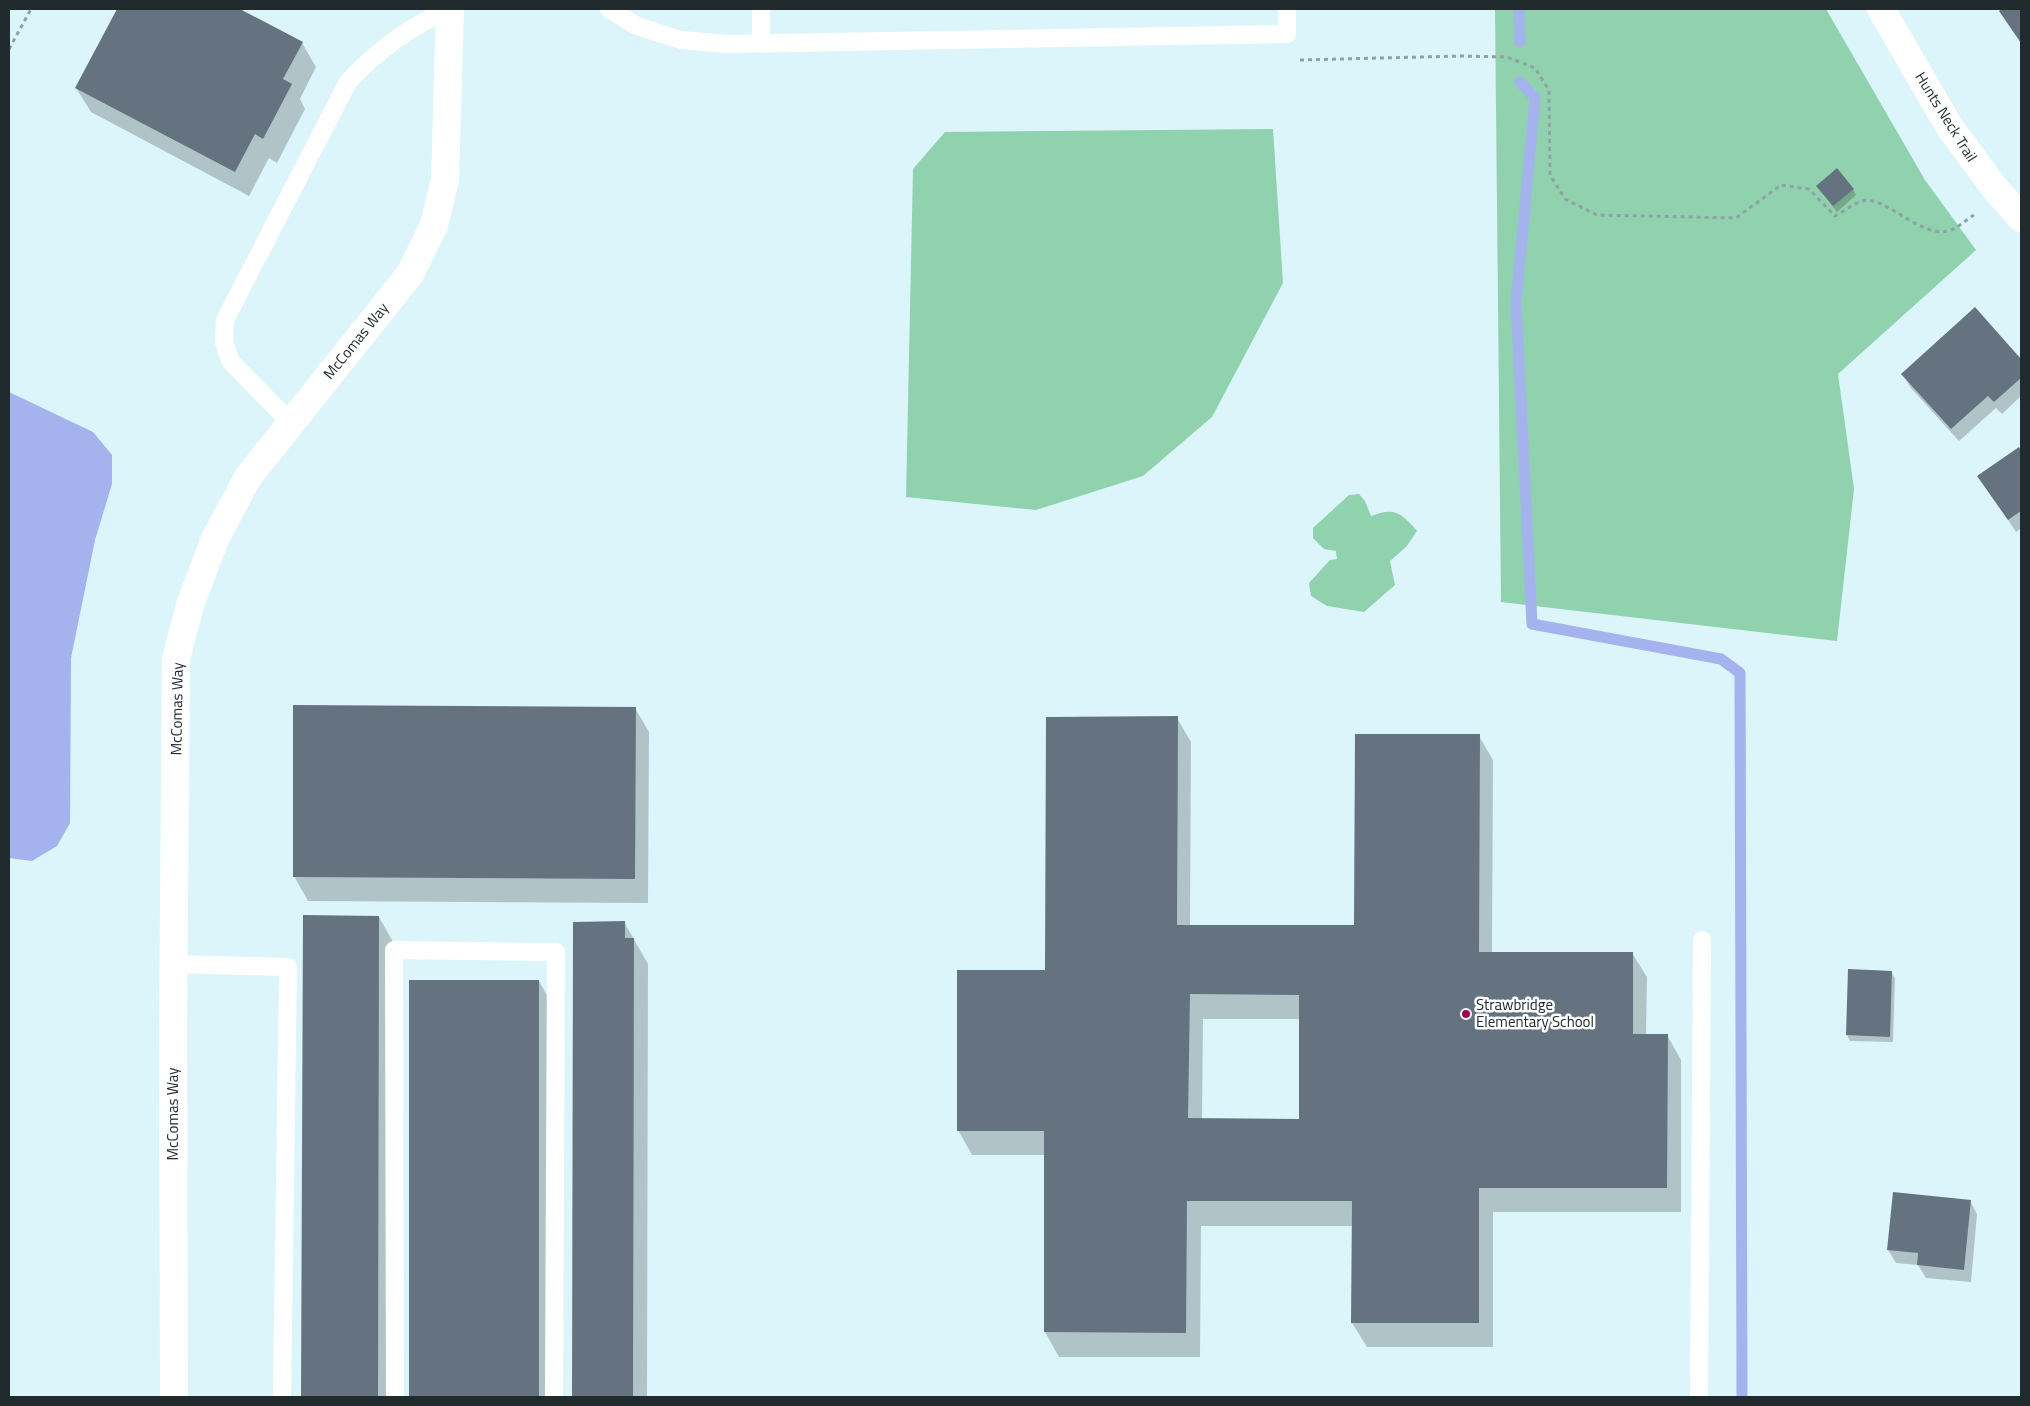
<svg xmlns="http://www.w3.org/2000/svg" width="2030" height="1406" font-family="'Titillium Web',sans-serif">
<style>
.green{fill:#91d2ae}
.water{fill:#a4b2ed}
.shadow{fill:#0003;fill-rule:evenodd}
.lines{fill:none;stroke-linecap:round;stroke-linejoin:round}
.stream{stroke:#a4b2ed;stroke-width:11}
.building{fill:#657380;fill-rule:evenodd}
.path{stroke:#8ea1a5;stroke-width:3;stroke-dasharray:4 4;stroke-linecap:butt}
.lane{stroke:#fff;stroke-width:18}
.street{stroke:#fff;stroke-width:28}
.poi-dot{fill:#9c0653;stroke:#fdfdfd;stroke-width:2}
.labels{text-anchor:middle;stroke-width:5;stroke-linejoin:round;paint-order:stroke}
.street-label{font-size:15px;fill:#212b2d;stroke:#fdfdfd}
.poi-label{font-size:15px;fill:#212b2d;stroke:#fdfdfd;text-anchor:start}
</style>
<rect width="100%" height="100%" fill="#dcf5fb"/>
<path class="green" d="M1495,9H1826L1925,180L1976,250L1838,374L1854,489L1837,641L1501,602Z
M1273,129L1283,283L1212,417L1143,476L1036,510L906,497L913,169L945,132Z
M1359,494L1365,501L1371,516C1394,507 1401,512 1417,531L1406,547L1390,561L1395,585L1364,612L1327,606L1311,596L1309,583L1330,560L1337,559L1336,551L1324,549L1313,538V528L1349,495Z"/>
<path class="water" d="M9,392L93,432L112,455V484L95,540L71,658L70,823L57,846L32,861L9,858Z"/>
<path class="shadow" d="M118,9H237L302,43L316,67L300,99L305,109L277,163L269,158L249,196L91,112L76,88Z
M2004,9H2021V43L2001,11Z
M1818,187L1853,189L1856,195L1837,212Z
M1975,309L2021,361V396L2002,414L1996,408L1959,441L1910,387L1903,374Z
M2018,449L2021,453V528L2016,532L1979,476Z
M635,708L649,732L648,903L308,901L294,876Z
M1177,718L1191,742L1190,927H1356L1479,736L1493,760L1492,953H1632L1647,977L1646,1035H1667L1681,1060V1212H1493V1347H1367L1352,1323L1353,1226H1201L1200,1357H1059L1045,1332V1155H972L958,1130L1046,972ZM1203,1019H1301L1300,1120L1202,1119Z
M304,917H379L393,942L391,1397H302Z
M624,922L648,964L647,1397H573L574,923Z
M1891,972L1895,978L1893,1042L1850,1041L1847,1035Z
M411,981H539L553,1006L552,1397H410Z
M1894,1194L1970,1201L1977,1214L1971,1282L1926,1278L1918,1265L1896,1263L1888,1250Z"/>
<g class="lines">
<path class="stream" d="M1519,9L1520,42
M1520,82L1535,98L1516,302L1532,624L1721,659L1740,673L1742,1397"/>
</g>
<path class="building" d="M117,9H240L303,42L283,79L292,84L263,139L255,134L235,172L75,88Z
M2002,9H2021V43L1999,11Z
M1837,168L1854,189L1833,206L1816,186Z
M1975,307L2021,359V378L1994,402L1988,396L1951,429L1901,374Z
M2019,447L2021,451V511L2008,520L1977,476Z
M293,705L636,707L635,879L293,877Z
M1178,716L1177,925H1354L1355,734H1480L1479,952H1633V1034H1668L1667,1188H1479V1323H1351L1352,1201H1187L1186,1333L1044,1332V1131H957V970H1045L1046,717ZM1190,994L1299,995V1119L1188,1118Z
M303,915L379,916L378,1397H301Z
M625,921V938H634L633,1397H572L573,922Z
M1848,969L1892,971L1890,1037L1846,1035Z
M409,980H539V1397H409Z
M1893,1192L1971,1200L1964,1270L1917,1265L1918,1253L1887,1250Z"/>
<g class="lines">
<path class="path" d="M9,49L31,9
M1300,60L1462,56L1507,57L1535,68L1549,90L1550,175L1565,199L1597,215L1736,218L1781,185L1809,189L1835,216C1843,212 1853,204 1862,201C1884,194 1923,241 1951,230C1959,227 1967,219 1974,215"/>
<path class="lane" d="M609,9L637,26L681,40L727,44L1287,34V9
M761,44V9
M291,423L231,362L224,342L225,320L348,82C373,54 417,20 454,9
M174,964L288,967L282,1397
M395,1397L394,950L556,952L554,1397
M1699,1397L1702,940"/>
<path class="street" d="M1881,9L1949,126L1993,186L2021,218
M174,1397L173,1026L176,659L190,605L215,539L248,477L410,274L434,225L445,180L450,9"/>
</g>
<circle class="poi-dot" cx="1466" cy="1014" r="5"/>
<g class="labels">
<g class="street-label">
<text transform="translate(1946 117) rotate(58)" y="5">Hunts Neck Trail</text>
<text transform="translate(356 341) rotate(-51)" y="5">McComas Way</text>
<text transform="translate(177 709) rotate(-89)" y="5">McComas Way</text>
<text transform="translate(173 1114) rotate(-90)" y="5">McComas Way</text>
</g>
<g class="poi-label">
<text x="1476" y="1010">Strawbridge<tspan x="1476" dy="17">Elementary School</tspan></text>
</g>
</g>
<rect width="2030" height="1406" fill="none" stroke="#212b2d" stroke-width="20"/>
</svg>
